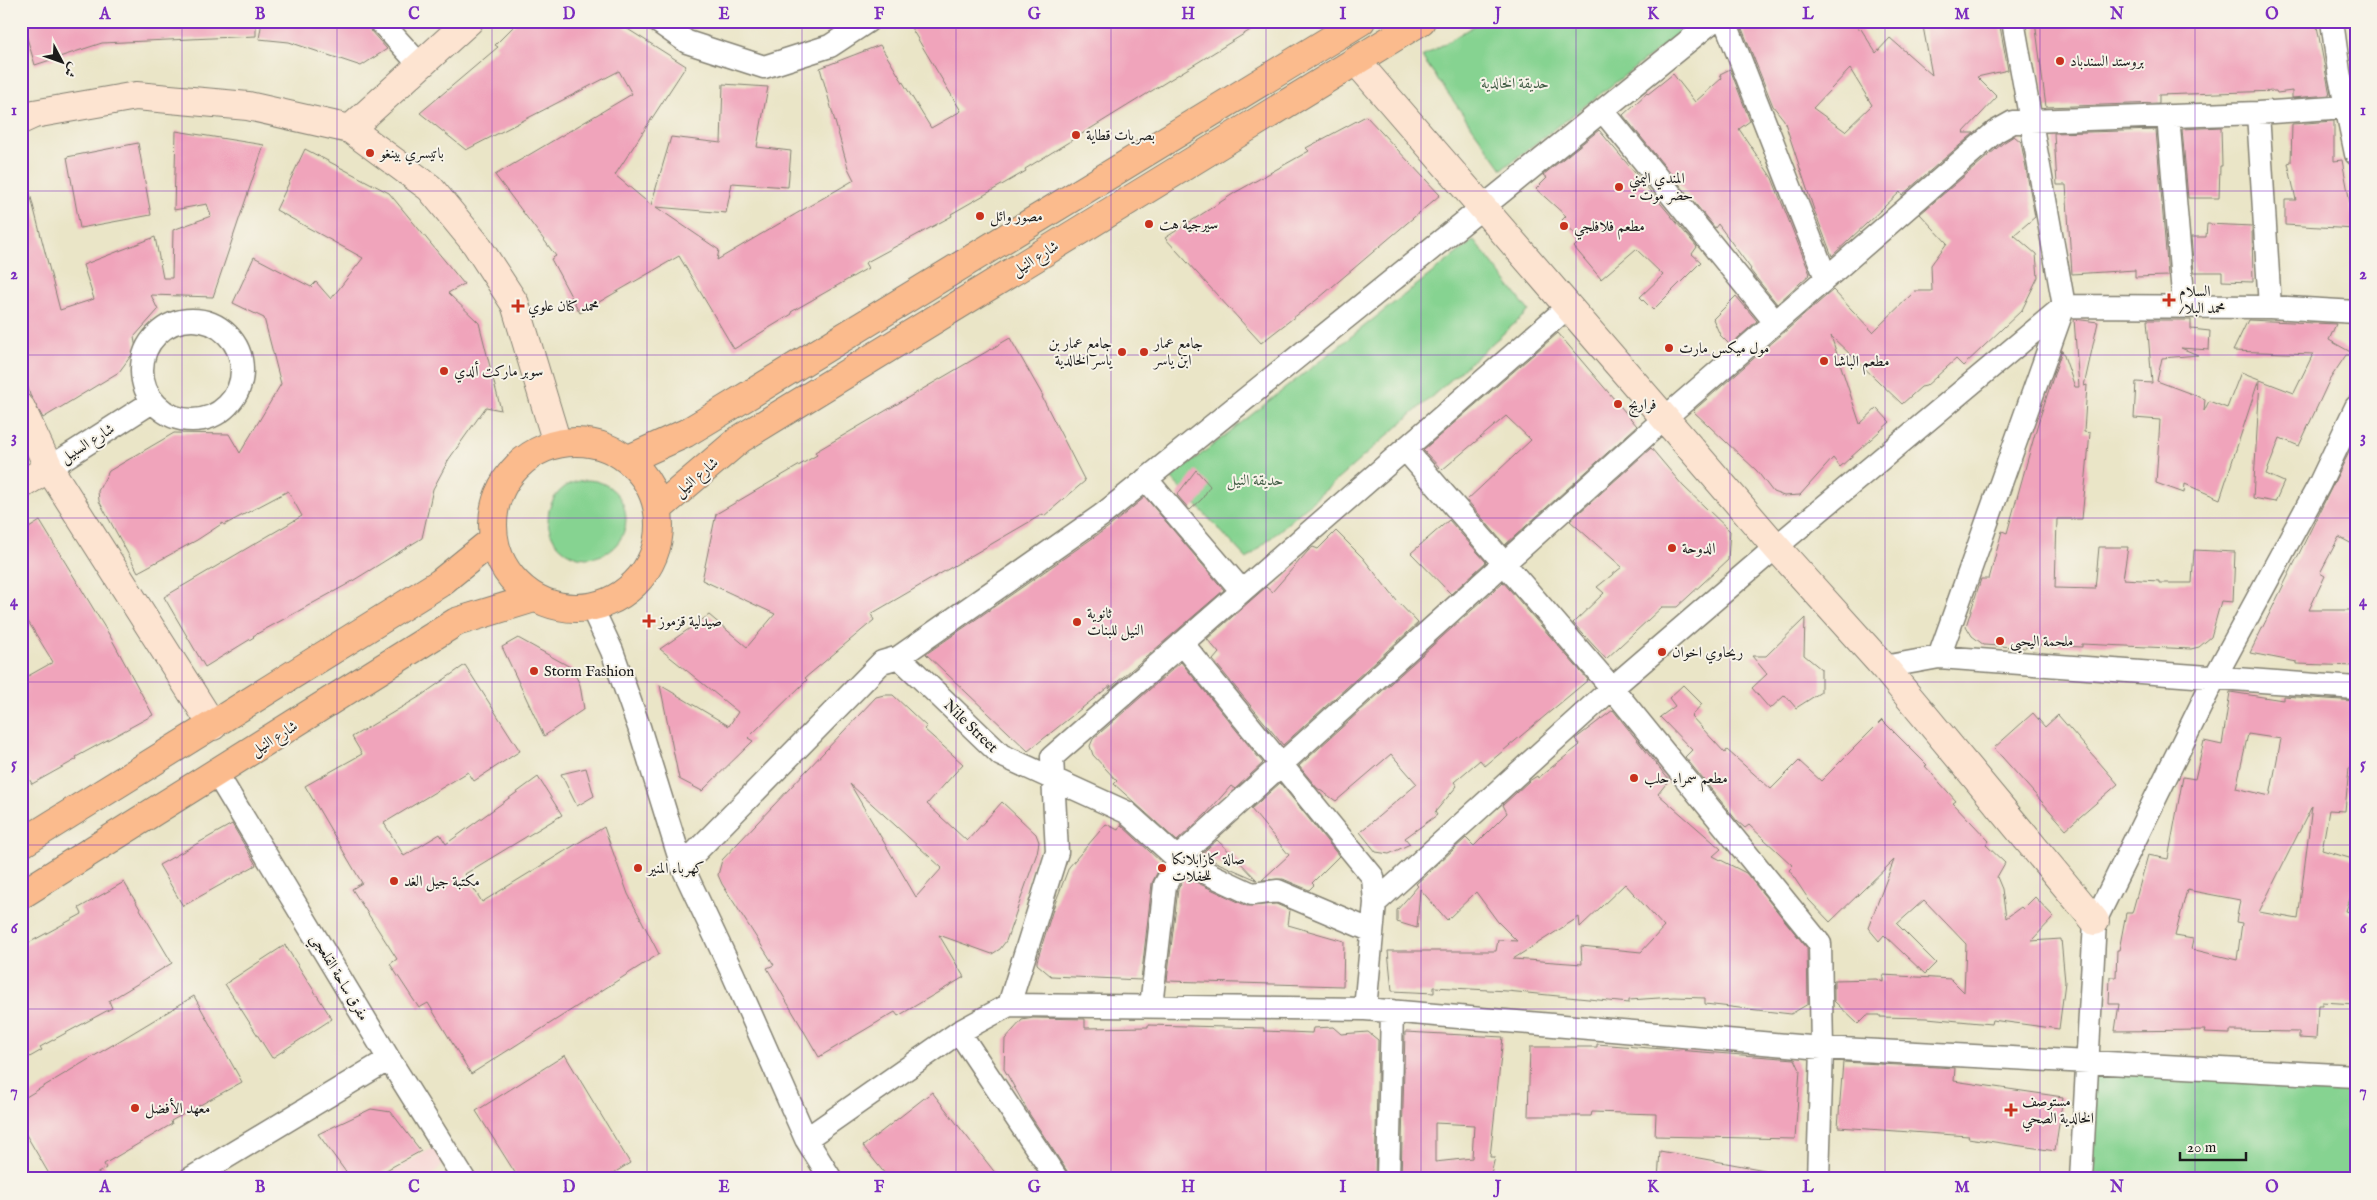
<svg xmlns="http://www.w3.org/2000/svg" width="2377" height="1200" font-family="'IM FELL English',Amiri,serif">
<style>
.built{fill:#f7cfd0}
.green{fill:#86d391;stroke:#517856}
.building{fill:#f0a4bb;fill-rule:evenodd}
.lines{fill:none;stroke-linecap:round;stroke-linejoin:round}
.street-casing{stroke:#838072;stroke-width:25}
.secondary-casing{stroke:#838072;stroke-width:30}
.primary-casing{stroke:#838072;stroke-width:30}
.street{stroke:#fff;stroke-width:22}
.secondary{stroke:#fde4d1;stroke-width:28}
.primary{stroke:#fbbb8d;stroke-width:28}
.grid{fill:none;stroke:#7b2cbf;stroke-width:1;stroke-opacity:0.55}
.poi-dot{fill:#c8321e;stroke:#f7f3e8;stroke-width:2}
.labels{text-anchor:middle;stroke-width:4;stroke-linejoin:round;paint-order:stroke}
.poi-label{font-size:15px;fill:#1c1c1c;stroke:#f7f3e8;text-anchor:start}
.park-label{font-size:15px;fill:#415c45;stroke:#f7f3e8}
.street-label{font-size:15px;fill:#1c1c1c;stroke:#f7f3e8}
.neatline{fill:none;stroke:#7b2cbf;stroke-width:2}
.grid-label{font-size:16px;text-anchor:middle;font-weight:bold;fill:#7b2cbf}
</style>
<rect width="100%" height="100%" fill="#f7f3e8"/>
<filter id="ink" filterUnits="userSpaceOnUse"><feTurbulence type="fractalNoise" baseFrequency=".02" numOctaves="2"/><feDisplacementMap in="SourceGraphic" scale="10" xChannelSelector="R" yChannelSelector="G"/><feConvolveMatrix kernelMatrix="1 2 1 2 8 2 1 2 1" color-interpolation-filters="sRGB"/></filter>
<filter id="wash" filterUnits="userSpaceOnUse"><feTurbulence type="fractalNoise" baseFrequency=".0096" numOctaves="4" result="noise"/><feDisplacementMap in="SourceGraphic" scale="20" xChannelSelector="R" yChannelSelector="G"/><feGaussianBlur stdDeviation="1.12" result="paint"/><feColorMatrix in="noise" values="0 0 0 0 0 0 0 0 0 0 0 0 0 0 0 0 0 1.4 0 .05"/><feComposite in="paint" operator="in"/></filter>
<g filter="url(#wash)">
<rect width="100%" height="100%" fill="#eae5c7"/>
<path class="built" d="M434,1147L445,1162L431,1176L433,1179H381Z"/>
<path class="green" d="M1482,21H1696L1502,169L1422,57Z
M1474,240L1529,311L1247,559L1171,478Z
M548 519a39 39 0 1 1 78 0a39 39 0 1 1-78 0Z
M2088,1062L2356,1076V1179H2081Z"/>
<g id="blocks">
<path class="building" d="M22,21H256V36L102,43L35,65Z
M262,21H367L370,30L387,49L361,66L289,42L259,39Z
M519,21H615L686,66L615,175L651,205L671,137L721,143L723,84L768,87L757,147L791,151L788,187L732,183L726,213L656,207L719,250L717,260L854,180L848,168L820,68L880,45L931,128L961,111L907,21H1265L1025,169L1026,171L951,214L952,216L865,263L868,268L791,312L792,314L734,349L679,256L580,313L551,259L556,256L495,175L632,94L619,71L466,150L420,113L498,47L495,45Z
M1739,21H1854L1860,30L1861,29L1876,53L1890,38L1932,75L1922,21H1999L2008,70L1977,77L1997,97L1963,133H1974L1902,195L1900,192L1832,256L1814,210L1784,120L1773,106ZM1850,69L1872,105L1845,131L1813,108Z
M2035,21H2316L2330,95L2292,98V91L2277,93L2276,91L2159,95V103L2046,107Z
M1730,69L1750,121L1739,129L1772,178L1810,274L1777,304L1750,270L1751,269L1718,224L1715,228L1623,115L1647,93L1648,94L1673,74L1695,102L1722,78L1720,74Z
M1366,116L1440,195L1319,298L1261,343L1165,238L1236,192L1309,151L1306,148Z
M2334,121V161L2342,160L2355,229L2285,225V200H2296L2288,163L2291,162L2292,124Z
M2221,127L2222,166H2220L2219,198H2188L2182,129Z
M1599,130L1697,247L1692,254L1701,262L1653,310L1640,297L1663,275L1636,249L1601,279L1574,247L1581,240L1562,220L1566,216L1536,189L1547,178L1543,175Z
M2156,130L2168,276L2135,277V270L2072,274L2066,185H2057L2054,133Z
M176,131L264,145L213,297L151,295L158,310L134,337L136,349L119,372L43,418L30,395L21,364V183L27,182L60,310L94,299L83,265L155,237L163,278H172L173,230L211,216L207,204L174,210Z
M2014,136L2021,142L2035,217L2014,235L2036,254L2038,277L2022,310L1963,366L1956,359L1926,386L1921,387L1902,404L1831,336L1860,424L1877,408L1890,422L1840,467L1833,458L1800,495L1784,496L1773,492L1757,471L1693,411L1833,290L1873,332L1915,291H1932L1931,265L1947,243L1920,214L2003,143Z
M138,143L151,215L80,228L67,157Z
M305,149L389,193L464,284L448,293L479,323L501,410L486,407L449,459L433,489L422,538L346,585L253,636L254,637L205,667L164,597L302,516L288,491L224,525L223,523L197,540L138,572L99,501L98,491L109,471L174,433L229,434L240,453L281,384L264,318L233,303L254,257L311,287L316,282L331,299L363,258L276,210Z
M2207,224L2252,226L2253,282L2222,281V272H2194L2191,237H2206Z
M1736,296L1757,321L1730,345L1720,335L1713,319Z
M2074,319L2098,322L2084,386L2087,385L2084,432L2090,433L2082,519H2057L2055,588L2095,589L2099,547H2128L2123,579L2159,581V583H2192L2194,550L2235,552L2233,602L2221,601L2211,637L2199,647L2191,649L2082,644V647L2026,644V648L1984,645L1972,636L1966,626L1981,579H1989L2002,531L2007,533L2038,423L2062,350L2075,387H2079Z
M2147,320H2191V329L2210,331L2209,350L2181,348L2198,355L2162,358L2157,381L2205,399L2204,411L2209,401L2227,408L2241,372L2259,379L2220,499L2185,484L2184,493L2156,483L2160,420L2134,418L2136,382L2152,383Z
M2248,320L2336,324L2329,340L2356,355H2346L2330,379L2299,446L2280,438L2266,474L2284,482L2275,502L2253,498L2260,380L2294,393L2313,354L2233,351Z
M1558,333L1637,426L1505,545L1467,500L1531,440L1506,416L1442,470L1423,450Z
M1010,338L1043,396L1042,397L1085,481L1044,516L1043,514L871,614L874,620L805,678L807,680L748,738L753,741L702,791L679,779L660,685L729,726L738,712L660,649L709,615L747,647L775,614L702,580L716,514L817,455L815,452Z
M2356,438V546L2339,537L2320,573L2325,576L2309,610H2356V666L2297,664V662L2250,653Z
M1651,448L1683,486L1730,531L1728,560L1677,607H1662L1606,659L1573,623L1604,593L1597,587L1622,567L1570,521Z
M1196,470L1210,486L1202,499L1190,510L1177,495Z
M1145,497L1224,590L1109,689L1111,685L1028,751L926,654L1110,526Z
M1449,520L1486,562L1451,594L1411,553Z
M40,521L110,636L153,715L76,757L77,759L32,784L21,764V680L53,662L21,610V533Z
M1336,531L1363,558L1397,601L1418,623L1283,745L1213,660L1219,653L1207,639L1266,587L1272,592L1308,551L1313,547L1318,549Z
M1503,582L1588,680L1485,766L1480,760L1454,782L1457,786L1435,812L1437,815L1405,838L1410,844L1389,854L1376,852L1360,832L1417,784L1391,754L1336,801L1317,788L1299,766Z
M1805,618L1804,655L1821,669V692L1796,708L1785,695L1770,709L1752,688L1767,674L1752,656H1766Z
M518,638L572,668L580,685L584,709L544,736L502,647Z
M1181,662L1263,763L1235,789L1231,786L1206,814L1177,841L1114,784L1117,781L1093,755L1090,746L1093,739Z
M465,665L520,751L474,781L468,772L384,823L404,856L440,834L446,844L538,777L562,815L465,874L482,902L604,827L628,894L659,954L471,1074L428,1003L419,1008L390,964L397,959L352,889L362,883L305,786L362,754L352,737L419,697Z
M1683,685L1702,704L1691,716L1725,753L1727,750L1771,789L1799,761L1821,781L1882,720L1927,765L1925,766L1956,801L1953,803L1989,841L1986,845L2005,863L1997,877L2002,889L2006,918L2021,907L2023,909L2035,897L2054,917L2031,941L2061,939L2065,982L2059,1029L1992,1020L1991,1024L1927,1018L1880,1017V1015H1867L1858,1024L1834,1001V980L1876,979L1883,982V975L1951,979L1964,992L1966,944L1924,900L1897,924L1936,963L1925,974L1884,935L1879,941L1868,928L1894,860L1830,922L1809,900L1789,870L1793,866L1749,825L1745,828L1737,821L1685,757L1692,750L1660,717L1675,706L1669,698Z
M2230,692L2283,700V696L2356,701L2353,769L2349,768L2345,811L2329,810L2322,850L2356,860V880L2346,911L2356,914V1004L2322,1002V1005H2318L2316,1039L2299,1038V1032L2230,1031V1034L2204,1033L2205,1030L2115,1031L2119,1004H2109L2110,977H2116L2117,950H2119L2126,913H2132L2148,855L2168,859L2183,777L2195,779L2204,741L2222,745ZM2248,734L2281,739L2270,796L2236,788ZM2312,806L2298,919L2259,912ZM2187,890L2240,900L2236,922L2242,923L2237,960L2191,949L2193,939L2175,936Z
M884,695H893L927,727L924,729L963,764L927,804L967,841L1002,802L1036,834L1039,842L1037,853L1006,941L1000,949L992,954L939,935L964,977L898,1016L895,1012L819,1057L767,968L774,965L722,884L718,875L722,860L876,697ZM850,784L942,868L916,897Z
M1613,710L1669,780L1658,794L1721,849L1713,856L1746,873L1807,948L1808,1004L1791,1014L1705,1004V998L1674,997L1629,1000V1003L1507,991L1434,987V993L1392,991L1388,951H1496L1498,940L1517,941L1498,922L1476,892L1447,920L1420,889L1417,928L1397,922V910L1418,886L1416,884L1466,838L1474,846L1507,813L1503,805L1529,781L1537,776L1538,778L1580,745L1575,739ZM1625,884L1664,927L1641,952L1581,946L1582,964L1513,959L1579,917L1580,927Z
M2033,713L2045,727L2058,715L2118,784L2066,829L1994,748Z
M586,768L594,796L577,806L561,774Z
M1280,783L1339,856L1312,883L1314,885L1309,890L1283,879L1262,880L1289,855L1251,809Z
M232,824L256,865L183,906L159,865Z
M1106,824L1118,830L1121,825L1162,863L1152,883L1141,980L1051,976L1037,964V961L1054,906L1069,867Z
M1217,840L1234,856L1257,880L1200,855Z
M1185,877L1247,906L1276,904L1290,910L1288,925L1344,941L1343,986L1167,981L1178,889Z
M124,882L172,963L109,1001L112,1008L40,1047L42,1050L21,1062V947L82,914L79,908Z
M285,945L332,1019L272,1058L225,984Z
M194,996L242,1082L171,1121L172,1124L104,1164L106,1168L88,1179H52L21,1126V1100Z
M1033,1018L1085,1019V1028L1148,1027V1025L1264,1028V1031L1312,1033L1313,1028L1333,1027L1341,1034L1368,1032L1378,1040L1375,1179H1075L1069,1174L1030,1115L1004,1069L1005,1039L1022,1020Z
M1405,1032L1503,1037L1490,1157H1495L1490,1179H1401ZM1435,1123L1474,1125L1472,1158L1435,1162Z
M1597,1044L1795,1059L1800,1070L1795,1139L1655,1136L1656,1114L1592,1112L1591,1116H1528L1530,1047H1597Z
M565,1055L630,1163L604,1179H519L476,1111Z
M1843,1062L1955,1068L1954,1081L2063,1097L2055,1151L1968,1138L1969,1136L1838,1127Z
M932,1092L1000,1179H889L863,1146Z
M371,1109L391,1112L421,1151L370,1179H351L318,1134Z
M1660,1151L1765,1170L1764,1179H1658Z"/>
</g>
</g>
<g filter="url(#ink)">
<use href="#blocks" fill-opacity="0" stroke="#838072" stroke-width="1"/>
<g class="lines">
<g class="street-casing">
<path id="street" d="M380,21L419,64
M657,21L687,42L764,67L830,46L868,21
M1725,21L1826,278
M2332,21L2339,72L2356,154
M1603,111L1775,322
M2258,113L2270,307
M2168,116L2184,306
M142 370a50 50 0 1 1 100 0a50 50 0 1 1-100 0Z
M1405,449L1612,688L1820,944L1822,1048L1818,1179
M49,468L152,402
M1146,479L1242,591L1569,306
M592,608L612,651L639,727L682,866L733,974L806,1139L831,1179
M1182,643L1373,877L1375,903
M899,657L1001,755L1126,812L1179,860L1252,894L1278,891L1372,931
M1939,657L2064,306L2013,21
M1884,667L1939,657L2356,688
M217,774L389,1059L464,1179
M682,866L882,662L899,657L1102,515L1713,21
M1009,1005L1057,852L1052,757L1242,591
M1151,1006L1165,885L1183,853L1666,417L1995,132L2013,122L2030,121L2258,113L2347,107
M1365,1009L1375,903L1612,688L1776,547L2064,306L2270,307L2356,312
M959,1032L1057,1179
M806,1139L959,1032L1009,1005L1365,1009L1822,1048L2356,1076
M190,1179L389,1059
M1388,1179L1392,1011
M2081,1179L2095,921L2215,677L2319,485L2356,407"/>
</g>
<g class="secondary-casing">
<path id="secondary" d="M1356,61L1776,547L1884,667L2095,921
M21,120L34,114L136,96L248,106L350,129L430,188L476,244L515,304L557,443
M350,129L469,21
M21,408L49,468L213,726
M21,485L49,468"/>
</g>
<g class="primary-casing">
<path id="primary" d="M493 525a83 83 0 1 1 166 0a83 83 0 1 1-166 0Z
M629,459L686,433L721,412L1361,21
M659,508L740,439L1421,21
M21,844L440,583L493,540
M21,895L456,622L534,598"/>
</g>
<use href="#street" class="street"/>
<use href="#secondary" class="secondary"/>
<use href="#primary" class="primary"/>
</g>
</g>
<path class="grid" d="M182,21V1179M337,21V1179M492,21V1179M647,21V1179M802,21V1179M956,21V1179M1111,21V1179M1266,21V1179M1421,21V1179M1576,21V1179M1730,21V1179M1885,21V1179M2040,21V1179M2195,21V1179M21,191H2356M21,355H2356M21,518H2356M21,682H2356M21,845H2356M21,1009H2356"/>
<g class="poi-dot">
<circle cx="2060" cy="61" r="5"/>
<circle cx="1076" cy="135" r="5"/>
<circle cx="370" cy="153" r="5"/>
<circle cx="1619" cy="187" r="5"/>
<circle cx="980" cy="216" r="5"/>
<circle cx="1149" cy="224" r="5"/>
<circle cx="1564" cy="226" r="5"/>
<path d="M2166.5 292.5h5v5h5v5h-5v5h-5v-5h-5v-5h5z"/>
<path d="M515.5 298.5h5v5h5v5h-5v5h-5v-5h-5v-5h5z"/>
<circle cx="1669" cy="348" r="5"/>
<circle cx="1122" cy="352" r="5"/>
<circle cx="1144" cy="352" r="5"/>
<circle cx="1824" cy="361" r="5"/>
<circle cx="444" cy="371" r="5"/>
<circle cx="1618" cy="404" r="5"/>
<circle cx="1672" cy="548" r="5"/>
<path d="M646.5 613.5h5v5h5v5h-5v5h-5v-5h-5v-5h5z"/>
<circle cx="1077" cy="622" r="5"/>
<circle cx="2000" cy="641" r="5"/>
<circle cx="1662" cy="652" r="5"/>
<circle cx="534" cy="671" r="5"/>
<circle cx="1634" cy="778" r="5"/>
<circle cx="638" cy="868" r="5"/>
<circle cx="1162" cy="868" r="5"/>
<circle cx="394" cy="881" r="5"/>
<circle cx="135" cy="1108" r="5"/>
<path d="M2008.5 1102.5h5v5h5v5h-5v5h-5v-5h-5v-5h5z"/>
</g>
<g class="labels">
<g class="poi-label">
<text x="2070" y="66">بروستد السندباد</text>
<text x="1086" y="140">بصريات قطاية</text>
<text x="380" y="158">باتيسري بينغو</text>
<text x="1629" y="183">المندي اليمني<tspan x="1629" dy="17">- حضر موت</tspan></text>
<text x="990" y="221">مصور وائل</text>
<text x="1159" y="229">سيرجية هت</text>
<text x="1574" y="231">مطعم فلافلجي</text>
<text x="2179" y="296">السلام<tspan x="2179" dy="17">/محمد البلا</tspan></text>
<text x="528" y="311">محمد كنان علوي</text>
<text x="1112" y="348" text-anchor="end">جامع عمار بن<tspan x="1112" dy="17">ياسر الخالدية</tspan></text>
<text x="1154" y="348">جامع عمار<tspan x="1154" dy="17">ابن ياسر</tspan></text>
<text x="1679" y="353">مول ميكس مارت</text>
<text x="1834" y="366">مطعم الباشا</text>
<text x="454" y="376">سوبر ماركت ألدي</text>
<text x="1628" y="409">فراريج</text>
<text x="1682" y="553">الدوحة</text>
<text x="1087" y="618">ثانوية<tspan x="1087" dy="17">النيل للبنات</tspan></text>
<text x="659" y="626">صيدلية قزموز</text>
<text x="2010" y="646">ملحمة اليحيى</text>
<text x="1672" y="657">ريحاوي اخوان</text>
<text x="544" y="676">Storm Fashion</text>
<text x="1644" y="783">مطعم سمراء حلب</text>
<text x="1172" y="864">صالة كازابلانكا<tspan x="1172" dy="17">للحفلات</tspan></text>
<text x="648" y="873">كهرباء المنير</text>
<text x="404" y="886">مكتبة جيل الغد</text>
<text x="2022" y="1106">مستوصف<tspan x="2022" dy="17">الخالدية الصحي</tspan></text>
<text x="145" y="1113">معهد الأفضل</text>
</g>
<g class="park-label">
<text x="1515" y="88">حديقة الخالدية</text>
<text x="1255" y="485">حديقة النيل</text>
</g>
<g class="street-label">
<text transform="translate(1035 258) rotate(-32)" y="5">شارع النيل</text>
<text transform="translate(87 443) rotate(-32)" y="5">شارع السبيل</text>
<text transform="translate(696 477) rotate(-40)" y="5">شارع النيل</text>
<text transform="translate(971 726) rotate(44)" y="5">Nile Street</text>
<text transform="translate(274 738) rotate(-32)" y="5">شارع النيل</text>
<text transform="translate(340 977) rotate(59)" y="5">مفرق ساحة القلعجي</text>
</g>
</g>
<rect width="2377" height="1200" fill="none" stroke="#f7f3e8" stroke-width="55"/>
<g transform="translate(62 62) rotate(131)" stroke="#f7f3e8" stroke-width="4" paint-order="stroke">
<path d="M0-4L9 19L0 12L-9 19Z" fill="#1c1c1c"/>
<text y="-8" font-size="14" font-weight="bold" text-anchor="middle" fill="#1c1c1c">ش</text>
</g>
<path d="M2180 1152v8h66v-8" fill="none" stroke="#1c1c1c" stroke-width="2.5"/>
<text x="2187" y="1152" font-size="15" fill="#1c1c1c" stroke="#f7f3e8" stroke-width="4" paint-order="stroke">20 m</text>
<rect x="28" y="28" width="2322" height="1144" class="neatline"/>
<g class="grid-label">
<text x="105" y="19">A</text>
<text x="260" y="19">B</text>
<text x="414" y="19">C</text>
<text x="569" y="19">D</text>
<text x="724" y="19">E</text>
<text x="879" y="19">F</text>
<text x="1034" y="19">G</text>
<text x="1188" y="19">H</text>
<text x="1343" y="19">I</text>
<text x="1498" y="19">J</text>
<text x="1653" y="19">K</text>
<text x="1808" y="19">L</text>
<text x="1962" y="19">M</text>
<text x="2117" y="19">N</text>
<text x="2272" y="19">O</text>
<text x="14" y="115">1</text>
<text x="2363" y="115">1</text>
<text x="14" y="279">2</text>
<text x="2363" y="279">2</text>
<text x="14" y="442">3</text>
<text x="2363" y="442">3</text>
<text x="14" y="606">4</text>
<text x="2363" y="606">4</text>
<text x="14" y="769">5</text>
<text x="2363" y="769">5</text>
<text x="14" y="933">6</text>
<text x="2363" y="933">6</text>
<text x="14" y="1096">7</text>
<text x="2363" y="1096">7</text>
<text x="105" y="1192">A</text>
<text x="260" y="1192">B</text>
<text x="414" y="1192">C</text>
<text x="569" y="1192">D</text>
<text x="724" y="1192">E</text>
<text x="879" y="1192">F</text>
<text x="1034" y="1192">G</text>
<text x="1188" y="1192">H</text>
<text x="1343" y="1192">I</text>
<text x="1498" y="1192">J</text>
<text x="1653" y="1192">K</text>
<text x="1808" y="1192">L</text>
<text x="1962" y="1192">M</text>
<text x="2117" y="1192">N</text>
<text x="2272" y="1192">O</text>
</g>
</svg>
